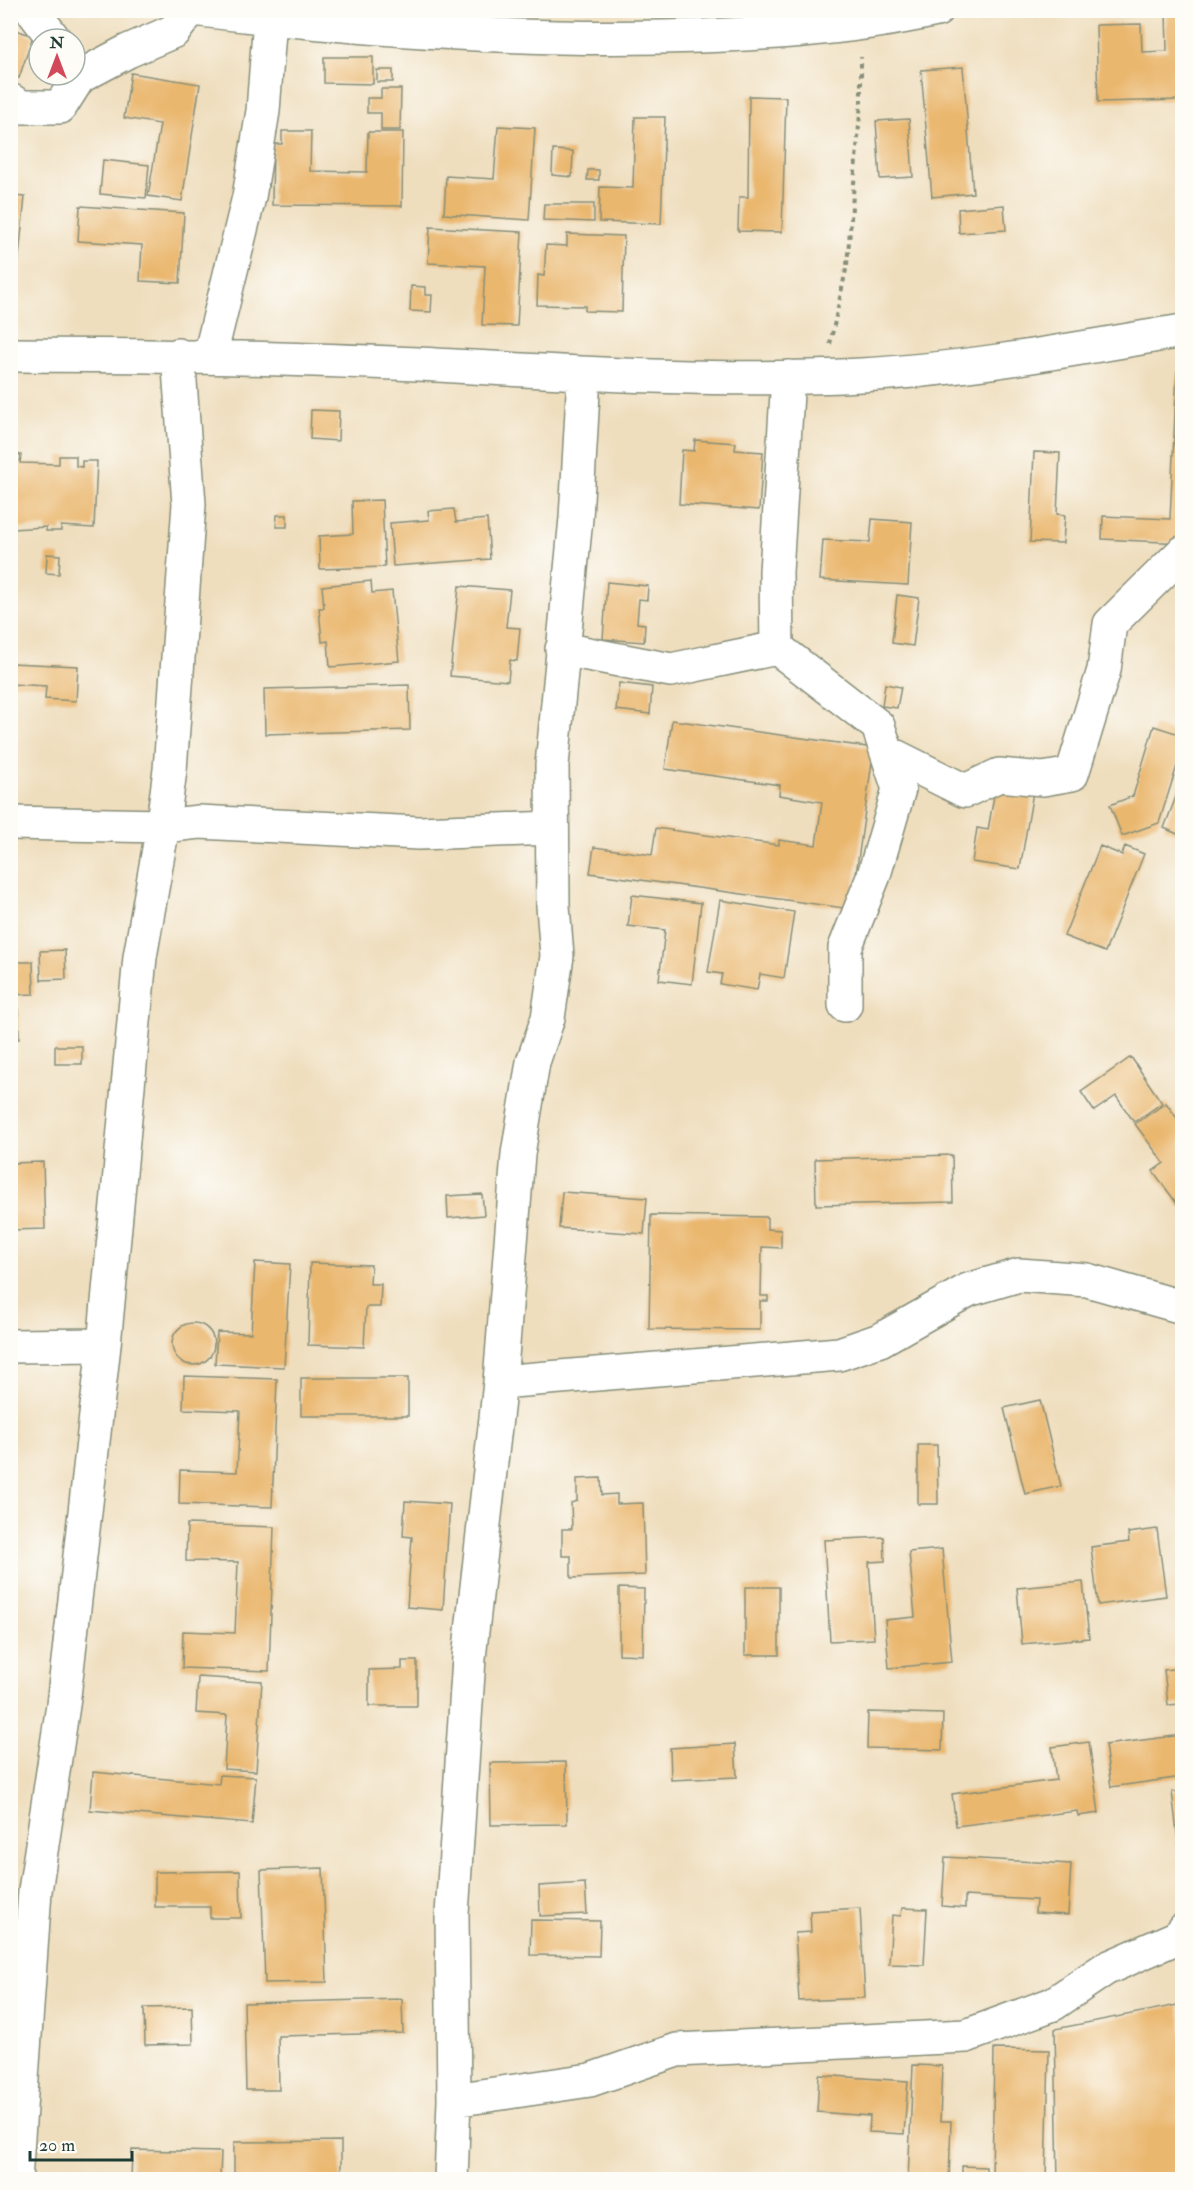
<svg xmlns="http://www.w3.org/2000/svg" width="1193" height="2190" font-family="'IM FELL Double Pica',serif">
<style>
.building{fill:#eab76e}
.lines{fill:none;stroke-linecap:round;stroke-linejoin:round}
.minor-casing{stroke:#878e79;stroke-width:36}
.path{stroke:#878e79;stroke-width:4;stroke-dasharray:4.5 4.5;stroke-linecap:butt}
.minor{stroke:#fff;stroke-width:33}
</style>
<rect width="100%" height="100%" fill="#fdfcf7"/>
<filter id="ink" filterUnits="userSpaceOnUse"><feTurbulence type="fractalNoise" baseFrequency=".0167" numOctaves="2"/><feDisplacementMap in="SourceGraphic" scale="12" xChannelSelector="R" yChannelSelector="G"/><feConvolveMatrix kernelMatrix="1 2 1 2 8 2 1 2 1" color-interpolation-filters="sRGB"/></filter>
<filter id="wash" filterUnits="userSpaceOnUse"><feTurbulence type="fractalNoise" baseFrequency=".008" numOctaves="4" result="noise"/><feDisplacementMap in="SourceGraphic" scale="24" xChannelSelector="R" yChannelSelector="G"/><feGaussianBlur stdDeviation="1.35" result="paint"/><feColorMatrix in="noise" values="0 0 0 0 0 0 0 0 0 0 0 0 0 0 0 0 0 1.4 0 .05"/><feComposite in="paint" operator="in"/></filter>
<g filter="url(#wash)">
<rect width="100%" height="100%" fill="#efdebe"/>
<g id="blocks">
<path class="building" d="M1166,10H1182V100L1098,102L1096,25L1141,24L1142,52L1167,51Z
M10,28L33,36L19,78L10,75Z
M324,57H373V84L324,83Z
M963,67L973,193L932,197L921,70Z
M377,70H393V82H377Z
M131,73L200,84L182,201L148,196L160,124L124,118Z
M381,89H401L400,130H381V113H367V98H381Z
M749,96L786,97L782,232L738,231L739,197H748Z
M635,117H665L661,224L599,222L600,187L633,188Z
M909,119L913,177L880,179L876,121Z
M498,126L535,128L529,220L444,214L446,176L494,179Z
M282,131H311L310,171L367,172L368,132H403L402,206L272,205L273,144H282Z
M553,150L573,151L572,177L552,175Z
M103,160L149,165L146,198L100,194Z
M588,170H599V180H587Z
M10,196L25,197L12,326H10Z
M544,204H594V222L543,220Z
M1004,205L1006,230L959,233L958,209Z
M80,206L184,213L180,283L140,281L142,245L78,241Z
M430,227L522,232L517,326L482,325L485,266L428,263Z
M567,234L624,236L622,312L585,311V306L537,305L538,275L544,276L546,245L567,246Z
M411,286L425,287V295H432L431,312L410,311Z
M1177,372L1182,373V543L1102,539L1103,516L1170,519Z
M311,410L339,411L338,441L310,439Z
M695,440L736,443L735,450L763,452L759,510L679,504L682,450L694,451Z
M1034,452L1060,453L1057,514L1065,515L1063,543L1030,542Z
M10,454L21,455L20,463L59,464V456H76V466L82,467V461H97L94,528L61,526V531H46V527L12,529Z
M382,500L385,567L320,569L319,536L353,534L352,501Z
M454,509L456,522L487,519L490,559L393,566L390,523L429,520L428,511Z
M277,515H287V527H276Z
M872,519L912,522L908,585L820,580L823,540L870,542Z
M47,554L60,555L59,574L46,573Z
M371,581L372,593L392,591L399,661L330,667L328,641L322,642L319,608H324L322,586Z
M607,582L648,586L647,600L639,599L637,623L645,624L644,642L603,639Z
M459,586L510,590L506,627L520,628L517,661L510,660L508,681L450,676Z
M897,595L919,598L913,646L892,643Z
M10,663L78,666L76,701L45,699L46,686L10,684Z
M619,683L652,687L650,714L616,710Z
M885,684L901,687L897,708L882,706Z
M409,685L410,730L265,734L264,689Z
M672,720L874,748L851,909L590,873L594,847L652,855L656,828L779,845V840L816,845L822,802L779,795L780,785L665,769Z
M1154,726L1182,735V750L1159,823L1122,836L1110,805L1133,796Z
M997,779L1034,786L1020,869L972,862L977,828L988,830Z
M1182,781V836L1164,828Z
M1100,846L1122,855L1125,846L1144,854L1105,952L1064,936Z
M632,895L701,903L692,984L659,980L665,930L628,926Z
M720,900L794,912L784,978L760,974L757,990L720,984L722,974L708,972Z
M65,950L66,979L41,980L40,951Z
M10,962H33L34,994L10,995Z
M18,1008L19,1039L10,1040V1009Z
M55,1046H82V1064H55Z
M1131,1057L1162,1103L1134,1122L1116,1096L1094,1111L1081,1092Z
M1166,1103L1182,1125V1206L1180,1208L1153,1171L1164,1163L1135,1124Z
M952,1155L953,1202L816,1205L815,1159Z
M43,1162L45,1229L10,1230V1163Z
M562,1192L647,1198L644,1234L559,1228Z
M482,1194L484,1215L448,1218L447,1196Z
M651,1215L767,1217V1229L781,1230V1248L762,1247L761,1296H768V1301H760V1330L649,1329Z
M255,1262L290,1264L284,1367L215,1364L217,1332L251,1333Z
M310,1263L371,1265L370,1284H381L380,1307H366L364,1347L308,1345Z
M172 1344a21 21 0 1 1 42 0a21 21 0 1 1-42 0Z
M184,1376L277,1379L272,1507L179,1504L180,1470L237,1472L240,1411L183,1409Z
M301,1378H408V1416H301Z
M1040,1400L1061,1486L1025,1494L1004,1408Z
M918,1445H937L938,1504H918Z
M601,1478L602,1495L617,1494V1504L643,1503L645,1575L571,1578V1556H562V1529H572L571,1503L577,1501V1479Z
M405,1501L450,1504L443,1610L407,1607L412,1537L403,1536Z
M187,1524L274,1527L269,1671L182,1668L183,1631L235,1633L238,1562L186,1561Z
M1157,1529L1166,1596L1098,1605L1091,1547L1129,1542L1128,1533Z
M884,1537L885,1561L869,1562L874,1639L830,1641L824,1540Z
M942,1549L952,1662L889,1668L885,1620L915,1617L909,1552Z
M1083,1582L1089,1638L1022,1644L1017,1588Z
M745,1587H779V1655H745Z
M619,1588L644,1589L643,1655L619,1654Z
M402,1661H417V1706H369V1670L402,1669Z
M1182,1668V1712H1181L1180,1704L1168,1705L1164,1670Z
M198,1677L262,1681L256,1771L224,1769L227,1715L196,1713Z
M868,1712L943,1714L942,1750L867,1748Z
M1182,1735V1777L1111,1787L1105,1745Z
M1089,1742L1099,1813L1078,1816L1077,1811L956,1826L952,1794L1056,1780L1052,1747Z
M735,1744L737,1777L671,1780L670,1748Z
M566,1762L567,1824L491,1825L490,1763Z
M93,1772L219,1784L220,1775L256,1777L252,1824L90,1810Z
M1182,1791V1849H1179L1172,1792Z
M945,1857L1071,1864L1068,1915L1035,1913L1036,1900L965,1896V1908L942,1906Z
M323,1868L327,1982L265,1983L261,1870Z
M240,1871L241,1918H210V1907H155V1872Z
M585,1883L587,1914L540,1916L539,1886Z
M860,1908L865,1998L799,2001L795,1933L811,1932L810,1911Z
M902,1908L927,1909L924,1965L889,1964L892,1915L901,1916Z
M531,1920L600,1921L599,1956L530,1955Z
M402,1999L403,2033L278,2036L279,2090H246L244,2003Z
M1177,2005L1182,2022V2179L1058,2180L1055,2029Z
M192,2007L193,2044L145,2045L144,2008Z
M994,2049L1049,2050L1046,2180H992Z
M913,2065L942,2066L940,2121H951L949,2180H908Z
M819,2075L908,2081L904,2134L869,2132L870,2116L817,2112Z
M341,2141V2180H234V2142Z
M132,2150L221,2152L220,2180H131Z
M962,2166L986,2167V2180H962Z"/>
</g>
</g>
<g filter="url(#ink)">
<use href="#blocks" fill-opacity="0" stroke="#878e79" stroke-width="1.5"/>
<g class="lines">
<g class="minor-casing">
<path id="minor" d="M32,10L54,39
M201,10C355,29 508,40 662,37C755,35 847,30 937,10
M10,100L22,107H60L79,77L128,51L174,31L190,10
M10,355C147,355 282,358 418,364C565,372 713,383 861,375C970,369 1075,349 1182,331
M210,356L249,197L263,111L270,18
M777,648L878,726L899,789L874,875L845,948V1005
M562,649L671,670L777,648L776,572L788,377
M888,756L897,757L965,791L999,775L1043,779L1072,774L1104,670L1110,624L1182,553
M10,823L163,826L199,822L419,833L552,828
M10,1346L104,1345
M500,1382L839,1354L880,1340L968,1290L1019,1275L1087,1280L1182,1307
M454,2100L590,2080L677,2050L966,2036L1053,2004L1105,1969L1178,1937L1182,1931
M15,2180L35,1891L63,1705L104,1345L140,957L161,837L170,770L189,504L178,355
M451,2180L454,2100L452,1914L469,1658L500,1382L518,1154L533,1062L548,1018L557,956L553,906L552,765L576,518L584,375"/>
</g>
<path class="path" d="M830,344L847,265L861,102V57"/>
<use href="#minor" class="minor"/>
</g>
</g>
<rect width="1193" height="2190" fill="none" stroke="#fdfcf7" stroke-width="36"/>
<g transform="translate(57 57)"><circle r="28" fill="#fdfcf7" stroke="#a4b0a9" stroke-width="1.5"/>
<path d="M0-4.5L10 22L0 15L-10 22Z" fill="#d1495b"/>
<text y="-9" font-size="16" font-weight="bold" text-anchor="middle" fill="#1f3d34">N</text>
</g>
<path d="M30 2151v9h102v-9" fill="none" stroke="#1f3d34" stroke-width="3"/>
<text x="39" y="2151" font-size="18" fill="#1f3d34" stroke="#fdfcf7" stroke-width="4.5" paint-order="stroke">20 m</text>
</svg>
